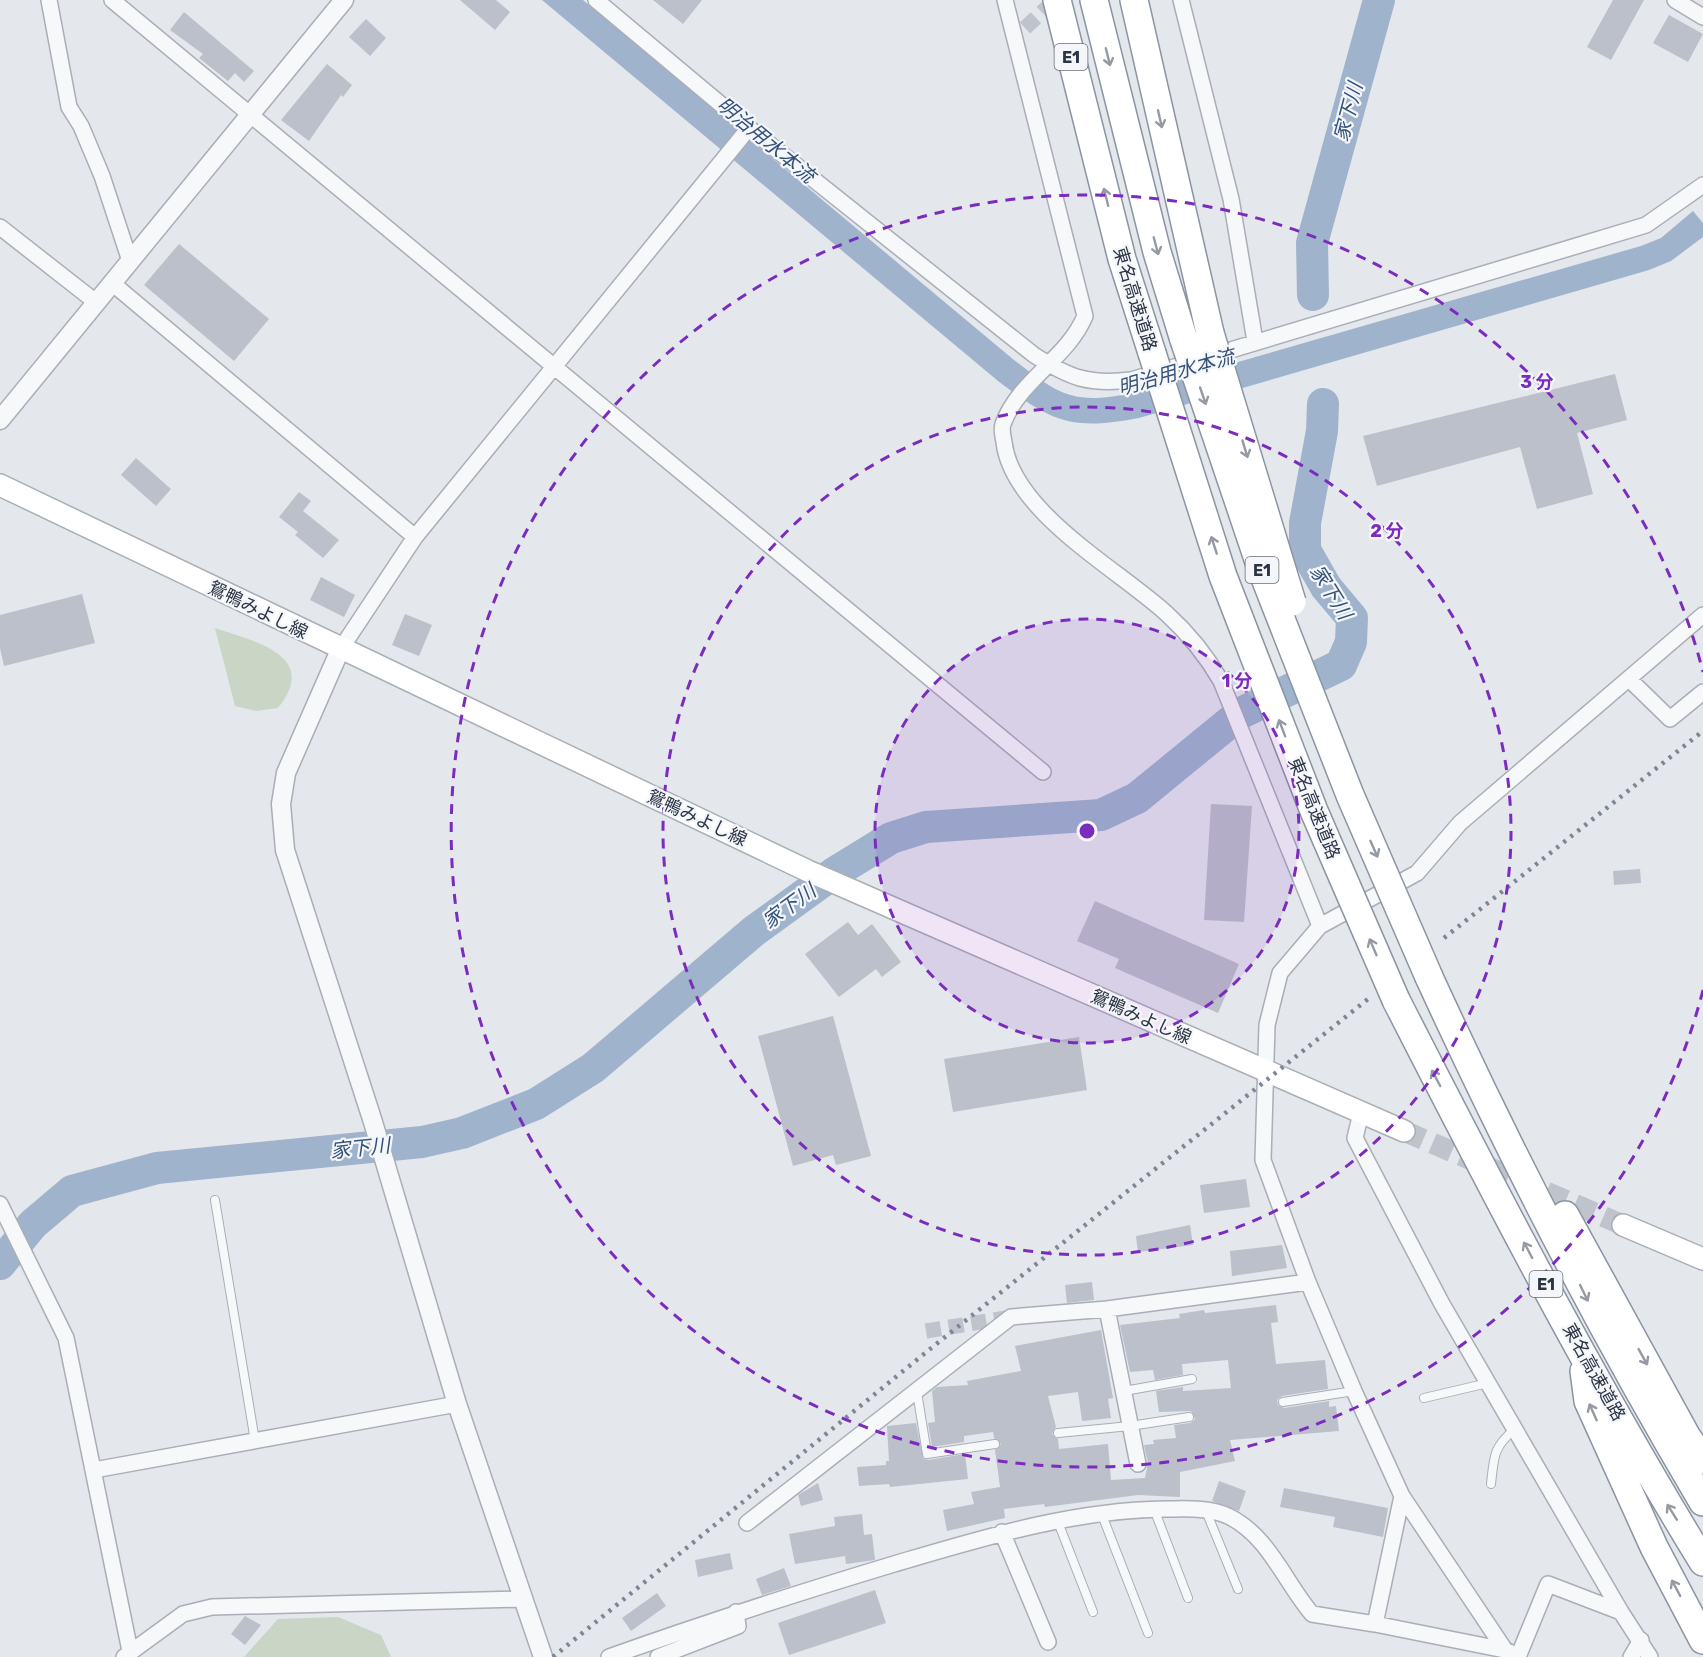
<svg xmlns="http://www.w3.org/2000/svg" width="1703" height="1657" font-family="Rubik,'Noto Sans JP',sans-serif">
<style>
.green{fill:#c9d6c5}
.water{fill:#9fb4cc}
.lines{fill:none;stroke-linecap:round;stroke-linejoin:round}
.river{stroke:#9fb4cc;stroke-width:32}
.building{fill:#bbc0ca}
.minor-tunnel{stroke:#bfc3cb;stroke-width:15;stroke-dasharray:15 8;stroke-linecap:butt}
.secondary-tunnel{stroke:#bfc3cb;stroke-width:21;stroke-dasharray:21 10;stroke-linecap:butt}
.service-casing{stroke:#a9aeb7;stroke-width:10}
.minor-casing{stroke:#a9aeb7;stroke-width:18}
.tertiary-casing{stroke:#a9aeb7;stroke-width:21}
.secondary-casing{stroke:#a9aeb7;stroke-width:24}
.motorway-casing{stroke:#8b94a3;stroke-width:30}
.service{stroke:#f7f8fa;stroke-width:8}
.minor{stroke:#f7f8fa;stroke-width:15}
.tertiary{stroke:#f7f8fa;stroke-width:18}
.secondary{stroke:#fff;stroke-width:21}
.motorway{stroke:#fff;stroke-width:27}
.rail{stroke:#7d8696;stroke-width:4.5;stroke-dasharray:3 6;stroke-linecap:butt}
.motorway-bridge-casing{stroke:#8b94a3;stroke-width:30;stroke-linecap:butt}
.motorway-bridge{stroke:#fff;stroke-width:27}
.oneway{stroke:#959aa2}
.ring{fill:none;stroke:#7b2cbf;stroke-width:3;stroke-dasharray:10 8}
.labels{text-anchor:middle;stroke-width:4.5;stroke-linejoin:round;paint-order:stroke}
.shield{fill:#f4f6f9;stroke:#676e7b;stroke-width:1.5}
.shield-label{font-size:16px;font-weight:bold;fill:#2b3445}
.street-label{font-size:18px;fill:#2b3445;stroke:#f4f6f9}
.water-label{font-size:20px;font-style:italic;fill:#34527a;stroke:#f4f6f9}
.centre{fill:#7b2cbf;stroke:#f4f6f9;stroke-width:3}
.ring-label{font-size:18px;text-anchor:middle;font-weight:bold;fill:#7b2cbf;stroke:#f4f6f9;stroke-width:4.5;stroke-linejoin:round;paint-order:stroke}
</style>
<rect width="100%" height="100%" fill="#e4e7ec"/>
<path class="green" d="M215,628C253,641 321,655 278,708L256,711L235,706Z
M338,1617L381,1635L391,1657H244L278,1619Z"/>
<path class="water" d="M542,0H583L1014,360C1057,393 1071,405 1127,394L1641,246L1661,238L1693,211L1703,223V237L1671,261L1649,270L1139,418C1070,431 1052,422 998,381Z"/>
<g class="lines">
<path class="river" d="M1313,295L1312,243L1379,0
M0,1264L33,1224L72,1191L157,1168L422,1142L462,1133L536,1104L593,1068L754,931L834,873L891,838L926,827L1101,815L1137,798L1241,713L1341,665L1351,642L1352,618L1326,587L1305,550V523L1322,431L1323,404"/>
</g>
<path class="building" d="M460,0H496L510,12L495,30Z
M653,0H702L683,24Z
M1613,0H1644L1611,60L1587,47Z
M184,12L254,71L244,82L235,73L228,81L199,58L203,54L170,30Z
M1669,15L1703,34L1688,62L1653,43Z
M366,19L386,38L370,56L349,37Z
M327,64L352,85L343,97L341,95L309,141L281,120Z
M179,244L269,319L234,361L144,285Z
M1615,374L1627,420L1577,433L1593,494L1537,509L1520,447L1377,486L1363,436Z
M136,458L171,489L156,506L121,475Z
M299,492L311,501L303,511L339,540L323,558L295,535L298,532L279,517Z
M321,577L355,595L344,617L310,600Z
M82,594L95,643L4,666L0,648V615Z
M405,614L432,625L419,656L392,645Z
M1211,804L1252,806L1244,922L1204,920Z
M1640,869L1641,883L1614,885L1613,871Z
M1095,901L1239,964L1218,1013L1115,968L1119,959L1077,941Z
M848,922L858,935L872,924L901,962L882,977L876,969L839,997L805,954Z
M833,1016L871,1156L836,1165L833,1155L793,1166L758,1036Z
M1079,1037L1087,1090L953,1112L944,1059Z
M1246,1179L1250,1207L1204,1213L1200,1185Z
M1190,1225L1193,1245L1138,1252L1136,1236Z
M1282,1245L1287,1268L1232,1276L1230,1251Z
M1092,1282L1094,1300L1067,1303L1065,1285Z
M1276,1305L1278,1322L1271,1323L1276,1364L1325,1360L1328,1389L1282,1396L1277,1400L1278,1405L1284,1408L1329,1401V1407L1336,1406L1339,1431L1230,1440L1235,1461L1180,1472V1497L1138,1495L1045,1507L1044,1504L1004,1509L1005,1518L947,1531L943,1510L974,1504L971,1492L1000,1487L995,1450L1001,1444L994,1438L993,1432L964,1436V1442L932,1447L928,1423L935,1422L932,1391L937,1387L968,1385L967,1381L1021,1371L1015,1346L1101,1330L1113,1398L1108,1399L1111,1418L1082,1421L1078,1392L1048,1396L1056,1427L1052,1434L1058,1439L1059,1449L1108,1444L1111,1480L1145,1478L1148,1463L1144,1445L1154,1444L1153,1440L1176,1438L1174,1425L1190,1423L1195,1419L1191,1411L1159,1412L1156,1391L1183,1387V1391L1231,1388L1228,1360L1182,1364L1183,1375L1155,1380L1153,1370L1130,1372L1120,1325L1180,1318L1179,1314L1204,1310L1205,1313Z
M916,1423L923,1458L928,1460L965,1454L968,1479L890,1487L889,1484L859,1486L857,1467L886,1465V1461H889L887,1426Z
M1219,1481L1246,1491L1239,1511L1212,1501Z
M818,1483L823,1500L801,1506L798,1495Z
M1284,1488L1388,1508L1383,1537L1333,1527L1335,1517L1280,1507Z
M862,1514L864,1535L872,1534L875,1560L846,1564L845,1556L795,1564L789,1534L835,1526L834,1517Z
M730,1553L733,1569L698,1577L695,1560Z
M784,1568L791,1586L762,1595L756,1579Z
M875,1590L886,1623L789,1655L778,1623Z
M657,1593L666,1606L631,1631L622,1618Z
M245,1616L261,1625L245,1645L231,1634Z"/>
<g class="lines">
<path class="minor-tunnel" d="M1025,28L1055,0
M926,1331L1011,1317"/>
<path class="secondary-tunnel" d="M1404,1131L1623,1225"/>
<g class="service-casing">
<path id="service" d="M215,1200L255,1441
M1124,1391L1192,1379
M917,1392L927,1454L995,1444
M1424,1398L1488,1383
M1283,1402L1354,1391
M1058,1433L1130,1426L1189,1417
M1491,1484C1494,1457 1493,1447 1515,1429
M1154,1509L1188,1598
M1206,1511L1238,1589
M1102,1515L1148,1633
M1058,1522L1093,1612"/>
</g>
<g class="minor-casing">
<path id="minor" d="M49,0L69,107L81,126L102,176L130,261
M112,0L1043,772
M596,0L749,128L1034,355C1070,378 1088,385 1131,380L1646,225L1703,185
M1005,0L1085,316C1067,359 1019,380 1003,424C1001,430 1003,436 1004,442C1012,512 1118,569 1167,614C1189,634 1206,655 1221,681L1320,926L1280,973L1267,1025L1263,1160L1308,1282L1354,1391L1402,1496L1505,1650
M1181,0L1231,199L1255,341
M1675,0L1703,17
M0,227L97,303
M112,283L415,537
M340,650L415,537L749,128
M1630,680L1670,719L1703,692
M1320,926L1417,873L1460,823L1703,615
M1361,1113L1355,1138L1442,1304L1621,1612L1650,1657
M0,1204L66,1338L130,1651
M1107,1309L1138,1464
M94,1470L457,1404
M747,1523L1011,1317L1107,1309L1308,1282
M1002,1532L1048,1642
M1375,1624L1402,1496
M124,1657L183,1614L212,1607L524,1599
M609,1657C704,1623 798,1593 894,1564C983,1538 1072,1510 1165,1509C1185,1509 1208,1507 1228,1516C1269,1536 1284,1581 1312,1614L1375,1624L1505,1650L1518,1656
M658,1657L738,1626L736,1612
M1518,1657L1548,1584L1621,1612
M1631,1657L1641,1640"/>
</g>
<g class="tertiary-casing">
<path id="tertiary" d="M0,420L344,0
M340,650L286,773L281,804L285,850L373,1122L457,1404L543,1657"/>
</g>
<g class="secondary-casing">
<path id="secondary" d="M0,485L808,871L1404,1131
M1623,1225L1703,1259"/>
</g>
<g class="motorway-casing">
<path id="motorway" d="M1057,0L1122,259L1152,353
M1094,0L1157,252L1184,340
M1134,0L1210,333
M1429,977C1511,1156 1602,1332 1703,1502
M1396,1000C1493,1190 1592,1381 1703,1562
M1565,1215L1687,1437L1703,1460
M1584,1371L1588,1401L1654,1547L1703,1640"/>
</g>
<use href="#service" class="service"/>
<use href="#minor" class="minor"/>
<use href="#tertiary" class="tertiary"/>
<use href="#secondary" class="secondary"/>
<use href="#motorway" class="motorway"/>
<path class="rail" d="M1444,938L1703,731
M553,1657L935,1345L1368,999"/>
<g class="motorway-bridge-casing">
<path id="motorway-bridge" d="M1210,333L1292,602
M1184,340L1261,568L1350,795L1429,977
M1152,353L1223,576L1314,811L1396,1000"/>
</g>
<use href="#motorway-bridge" class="motorway-bridge"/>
</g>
<defs><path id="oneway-shaft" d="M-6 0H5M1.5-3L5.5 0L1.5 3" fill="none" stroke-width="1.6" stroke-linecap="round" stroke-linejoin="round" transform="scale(1.5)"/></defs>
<g class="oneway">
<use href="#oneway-shaft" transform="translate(1108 57) rotate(76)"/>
<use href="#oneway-shaft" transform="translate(1160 119) rotate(77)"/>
<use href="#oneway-shaft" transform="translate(1106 197) rotate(-104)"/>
<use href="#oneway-shaft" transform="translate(1156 246) rotate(75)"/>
<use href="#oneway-shaft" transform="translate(1203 396) rotate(71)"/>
<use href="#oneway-shaft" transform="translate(1245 449) rotate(73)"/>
<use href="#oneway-shaft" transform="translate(1214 545) rotate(-108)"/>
<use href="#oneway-shaft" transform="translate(1282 728) rotate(-111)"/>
<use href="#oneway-shaft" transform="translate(1374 849) rotate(66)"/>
<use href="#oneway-shaft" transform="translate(1373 947) rotate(-113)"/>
<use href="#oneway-shaft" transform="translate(1436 1078) rotate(-118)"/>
<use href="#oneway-shaft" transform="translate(1528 1250) rotate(-118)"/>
<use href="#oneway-shaft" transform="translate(1584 1293) rotate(64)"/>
<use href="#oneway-shaft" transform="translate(1643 1357) rotate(61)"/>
<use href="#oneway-shaft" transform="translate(1593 1412) rotate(-114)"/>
<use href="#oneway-shaft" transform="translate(1672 1512) rotate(-122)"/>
<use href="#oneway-shaft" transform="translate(1676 1588) rotate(-118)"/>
</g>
<circle cx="1087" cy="831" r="212" fill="#7b2cbf" fill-opacity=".12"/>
<g class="ring">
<circle cx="1087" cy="831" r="212"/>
<circle cx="1087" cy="831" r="424"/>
<path d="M1703 990A636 636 0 1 1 1703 672"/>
</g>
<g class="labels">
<g class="shield">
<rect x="1054.5" y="44" width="33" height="26" rx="4.5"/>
<rect x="1245.5" y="557" width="33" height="26" rx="4.5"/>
<rect x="1529.5" y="1271" width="33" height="26" rx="4.5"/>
</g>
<g class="shield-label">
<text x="1071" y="63">E1</text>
<text x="1262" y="576">E1</text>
<text x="1546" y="1290">E1</text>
</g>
<g class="street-label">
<text transform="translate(1135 299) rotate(73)" y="6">東名高速道路</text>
<text transform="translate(258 610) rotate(26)" y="6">鴛鴨みよし線</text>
<text transform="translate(1314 808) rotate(68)" y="6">東名高速道路</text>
<text transform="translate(697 818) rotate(25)" y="6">鴛鴨みよし線</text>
<text transform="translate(1141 1017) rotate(24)" y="6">鴛鴨みよし線</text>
<text transform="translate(1594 1372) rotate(61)" y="6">東名高速道路</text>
</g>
<g class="water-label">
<text transform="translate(1348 112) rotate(-75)" y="7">家下川</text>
<text transform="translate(766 140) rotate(40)" y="7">明治用水本流</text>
<text transform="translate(1176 372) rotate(-16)" y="7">明治用水本流</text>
<text transform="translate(1331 592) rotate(58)" y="7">家下川</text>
<text transform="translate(789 906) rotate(-36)" y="7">家下川</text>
<text transform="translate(360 1148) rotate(-6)" y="7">家下川</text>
</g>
</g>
<circle cx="1087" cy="831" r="9" class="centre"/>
<g class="ring-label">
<text x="1537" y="388">3 分</text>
<text x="1387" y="537">2 分</text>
<text x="1237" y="687">1 分</text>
</g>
</svg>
